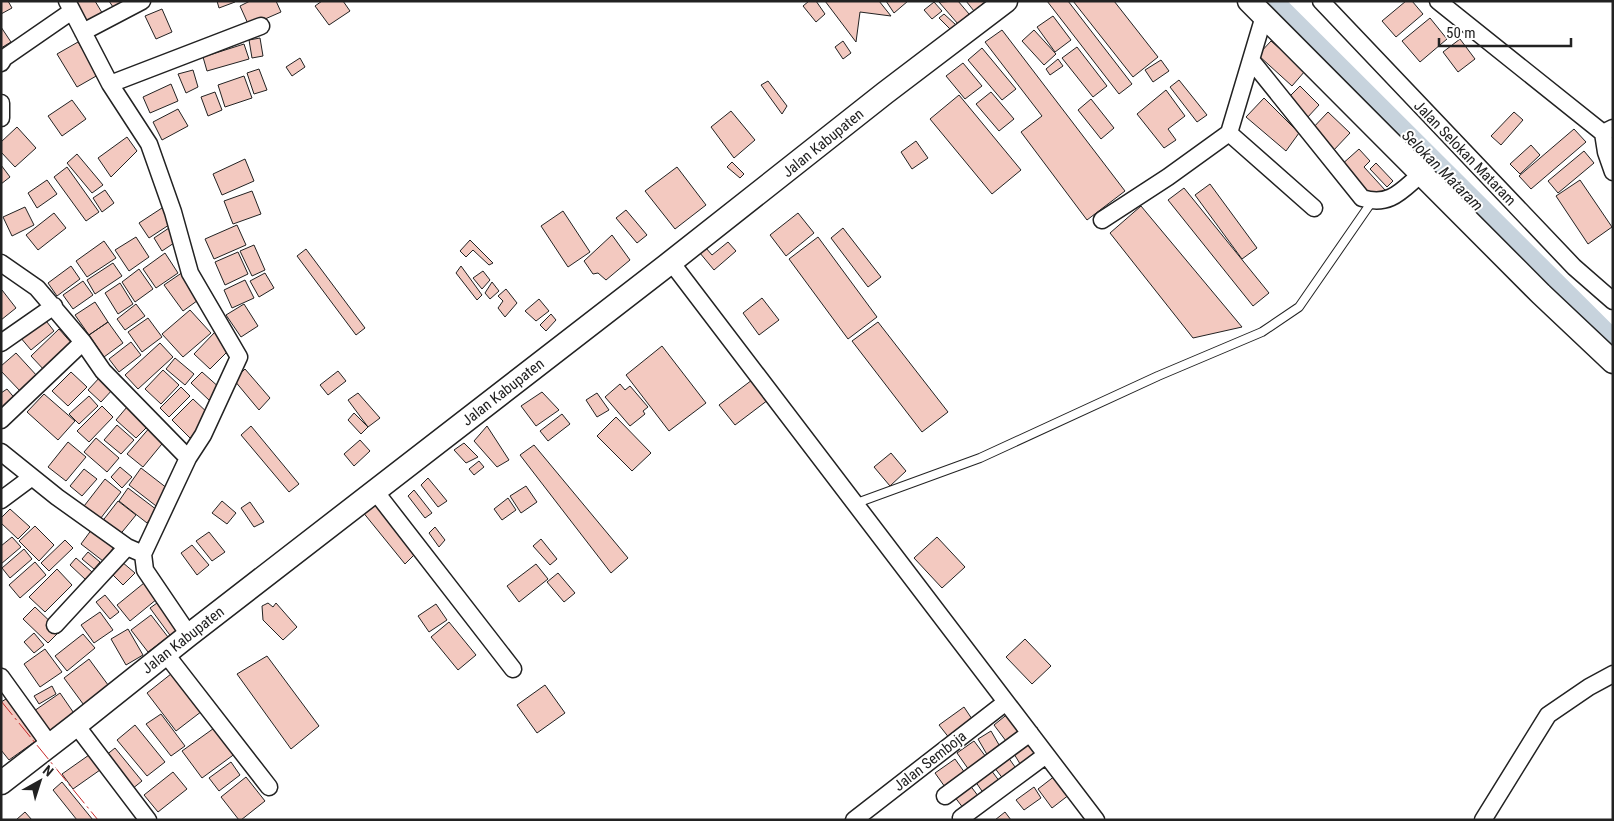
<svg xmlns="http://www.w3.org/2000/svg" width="1614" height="821" font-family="'Roboto Condensed',sans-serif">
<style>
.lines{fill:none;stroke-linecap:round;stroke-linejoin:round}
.canal{stroke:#c7d3dd;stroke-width:19}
.building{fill:#f3c9c0;stroke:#222}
.lane-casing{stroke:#222;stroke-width:10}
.street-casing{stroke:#222;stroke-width:19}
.secondary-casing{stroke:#222;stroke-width:25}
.lane{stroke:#fff;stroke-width:8}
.street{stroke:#fff;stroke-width:16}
.secondary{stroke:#fff;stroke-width:22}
.power{stroke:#c62828;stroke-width:1;stroke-dasharray:18 4 2.5 4;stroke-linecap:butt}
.labels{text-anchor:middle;stroke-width:4;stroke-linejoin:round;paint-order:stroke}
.street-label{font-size:15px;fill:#222;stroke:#fff}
.water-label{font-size:16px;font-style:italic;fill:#222;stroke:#fff}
</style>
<rect width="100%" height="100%" fill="#fff"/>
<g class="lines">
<path class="canal" d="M1274,1L1613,339"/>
</g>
<path class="building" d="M1,1H8L12,8L1,14Z
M76,1H95L104,16L87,25L75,2Z
M109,1H124L113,7Z
M217,1H235V2L219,8Z
M250,1H276L281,12L249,26L240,6Z
M322,1H343L350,11L329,25L315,6Z
M809,1H816L825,14L816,22L803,6Z
M825,1H879L891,16L860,12L856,42Z
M886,1H908L894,13Z
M958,1L969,14L958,24L939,2Z
M966,1H986L974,11Z
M1047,1H1068L1132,84L1119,94Z
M1073,1H1114L1158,57L1133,77Z
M1406,1H1412L1423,14L1396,37L1382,21Z
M934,2L942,11L932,19L924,10Z
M162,9L172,32L156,39L145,16Z
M944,14L956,25L951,30L939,18Z
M1053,16L1071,40L1055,52L1037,27Z
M1430,18L1447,39L1420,62L1402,41Z
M1,27L11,42L1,48Z
M1002,30L1125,191L1087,220L1021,132L1042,116L985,42Z
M1034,30L1056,54L1044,65L1022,41Z
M260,38L263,56L252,58L249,40Z
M1460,39L1475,59L1458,72L1443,52Z
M843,41L851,53L843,59L835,47Z
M1271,41L1305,71L1292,86L1258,55Z
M78,42L98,75L77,87L57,54Z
M244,44L249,59L207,71L203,57Z
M1077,47L1107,86L1093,97L1062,58Z
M982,48L1016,89L1002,100L968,60Z
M300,58L305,67L292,76L286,67Z
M1058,59L1063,66L1050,75L1046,69Z
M1161,60L1169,71L1153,82L1145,70Z
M963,63L982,86L965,99L946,76Z
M259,69L267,90L254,94L247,73Z
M193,70L198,87L186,93L178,74Z
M244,76L252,98L225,107L218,85Z
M1179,80L1207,115L1197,122L1170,87Z
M768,81L787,106L782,114L761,85Z
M171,84L178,101L150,113L143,97Z
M1300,86L1319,105L1306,119L1286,100Z
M1166,90L1185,116L1168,129L1176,140L1164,148L1137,114Z
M215,92L222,110L208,116L201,97Z
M991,92L1014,119L999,131L976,104Z
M959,95L1021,170L992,194L930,119Z
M1264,98L1299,133L1286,151L1246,117Z
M1091,99L1114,128L1101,139L1078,110Z
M72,100L86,119L62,136L48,116Z
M178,109L188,126L162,140L153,122Z
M731,111L755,140L734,158L711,127Z
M1328,112L1350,133L1332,152L1310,131Z
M1514,112L1523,120L1501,145L1491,136Z
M17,127L36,148L15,167L1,152V142Z
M1574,129L1586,142L1531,189L1519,176Z
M127,137L137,151L111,177L98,158Z
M916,141L928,158L912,169L901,152Z
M1531,145L1540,155L1520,174L1510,164Z
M1359,149L1370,161L1364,167L1385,190L1374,200L1340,166Z
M1584,151L1594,163L1558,193L1548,181Z
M77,154L103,185L92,193L67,163Z
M245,159L254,181L222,195L213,174Z
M732,162L744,174L740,178L727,167Z
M1376,163L1393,181L1387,187L1370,169Z
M1,165L10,177L1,184Z
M67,167L99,212L86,221L54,177Z
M677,167L706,205L675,229L645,191Z
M47,180L57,194L37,208L28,193Z
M1580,180L1612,227L1588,244L1556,196Z
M1210,184L1257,248L1242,259L1195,195Z
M1184,188L1269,293L1253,306L1168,200Z
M105,190L114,203L102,212L93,198Z
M252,191L261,214L233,224L224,201Z
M165,206L175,221L149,238L139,223Z
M1141,206L1242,327L1193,338L1110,233Z
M25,207L34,225L12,236L3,217Z
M626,210L647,235L637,243L616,218Z
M563,211L590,252L568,267L541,226Z
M54,213L66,228L38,250L26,235Z
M798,213L814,233L786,256L770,235Z
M237,225L246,245L214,259L205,239Z
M169,228L177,241L162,251L154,238Z
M843,228L881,277L868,287L831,238Z
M612,235L630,260L606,280L598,273L593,274L584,261Z
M136,237L149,257L129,271L115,250Z
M818,237L877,317L848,339L789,259Z
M470,240L493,263L489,265L473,250L466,257L460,251Z
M104,241L116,258L87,277L76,261Z
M700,241L712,255L728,242L736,251L714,270L695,247Z
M254,245L265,270L252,276L240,251Z
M306,249L365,328L356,335L297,256Z
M238,252L248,274L225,285L215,262Z
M165,253L178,273L156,288L143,269Z
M113,263L122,276L95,294L87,280Z
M71,266L80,279L57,296L48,283Z
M461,266L482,295L477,300L456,273Z
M139,269L153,289L135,302L122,282Z
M483,271L490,280L482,289L473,278Z
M183,272L201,298L183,311L164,285Z
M265,273L274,288L259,297L250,281Z
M245,280L254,298L232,308L224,290Z
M83,281L93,295L73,309L63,295Z
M492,282L499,291L490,299L485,293Z
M120,283L133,304L118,314L105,293Z
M506,289L517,303L505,317L498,308L503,301L498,296Z
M2,290L16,308L1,320V291Z
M762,298L779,320L759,335L743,313Z
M539,299L549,311L536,321L525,311Z
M95,302L108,322L89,335L75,315Z
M136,304L145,316L125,330L117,319Z
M244,304L258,326L241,337L226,315Z
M190,310L211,333L183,357L162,334Z
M551,314L556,320L546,331L540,325Z
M43,317L54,331L31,350L20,337Z
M148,318L162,337L142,352L128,332Z
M108,322L123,343L104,357L89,335Z
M878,322L948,412L922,432L852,341Z
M59,329L74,346L46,372L31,356Z
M215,332L231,348L210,369L194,354Z
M131,342L141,355L119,372L109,359Z
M160,343L173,357L138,389L125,375Z
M662,346L706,403L669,431L626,375Z
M16,353L38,377L21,392L1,371V366Z
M175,358L194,374L185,385L166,369Z
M245,369L270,398L259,410L234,380Z
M163,370L179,385L161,404L145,389Z
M338,371L346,381L328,395L320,385Z
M71,372L87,387L68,406L52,391Z
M202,372L221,389L210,401L191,383Z
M101,376L114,388L101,402L88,390Z
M752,380L768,400L735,425L719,405Z
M620,384L625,390L630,386L648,407L643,411L645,414L630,426L605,397Z
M181,387L190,396L169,417L160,408Z
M7,389L17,401L1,413V393Z
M542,392L559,410L536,426L521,406Z
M358,393L380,418L368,427L348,400Z
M597,393L609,410L597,417L586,400Z
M44,394L75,421L58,440L27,412Z
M89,396L98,406L79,424L69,414Z
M193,399L211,416L190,438L172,420Z
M102,406L113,417L89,442L77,431Z
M127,407L148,426L136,438L116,420Z
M354,413L368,427L361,434L348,420Z
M562,414L570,424L548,441L540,431Z
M616,417L651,453L632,471L597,436Z
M117,425L134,440L121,454L104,440Z
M151,426L166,439L143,467L127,454Z
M251,426L299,484L289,492L241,435Z
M487,426L509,460L497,467L474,441Z
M96,438L119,458L107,472L84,452Z
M360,440L370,451L354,466L344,454Z
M68,442L86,457L66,481L48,467Z
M464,443L478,457L466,463L454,450Z
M534,445L628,558L611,573L520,455Z
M891,453L906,471L890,486L874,467Z
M479,461L484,467L474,475L469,469Z
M120,467L132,477L122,488L111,477Z
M141,468L172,492L160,509L129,485Z
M84,469L97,479L82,496L70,486Z
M428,478L447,501L438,507L421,485Z
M105,479L121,492L97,523L81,510Z
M526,486L537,502L521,513L510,496Z
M128,488L157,510L147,523L119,501Z
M414,490L432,513L425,518L408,496Z
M377,498L419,550L405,564L362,511Z
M508,498L516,510L502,520L494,509Z
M118,501L136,515L118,537L101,523Z
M222,501L236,513L227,524L212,513Z
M250,502L264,522L254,527L241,508Z
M10,509L30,527L18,539L1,523V518Z
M35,526L54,545L39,561L19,541Z
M435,527L445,540L439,547L429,533Z
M92,529L114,547L103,561L81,544Z
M209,532L225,552L212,561L196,541Z
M12,537L21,547L1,564V546Z
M937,537L965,567L942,588L914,558Z
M541,539L557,559L550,565L533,546Z
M65,540L73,548L49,571L41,563Z
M192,545L209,565L197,575L181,553Z
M24,549L32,559L10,578L2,568Z
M88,552L100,562L94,569L82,559Z
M76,558L92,572L86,580L70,565Z
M35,562L46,575L20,598L9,585Z
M122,562L135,573L123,585L112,574Z
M536,564L548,579L519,602L507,586Z
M57,569L72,585L45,612L29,597Z
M558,573L575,593L564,602L547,582Z
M144,583L157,599L130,621L117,605Z
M105,595L119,612L110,619L96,602Z
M157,603L180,632L172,638L150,608Z
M268,603L273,607L276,603L297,627L283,640L263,620L262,606Z
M436,604L447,620L429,632L418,616Z
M35,607L60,631L48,643L23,619Z
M100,612L113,630L94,643L81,625Z
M151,615L168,637L148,652L131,630Z
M449,622L476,655L458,670L431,637Z
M128,629L143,655L126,665L111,639Z
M34,633L44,645L34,653L24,642Z
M83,634L95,648L67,671L55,656Z
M1025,639L1051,666L1032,684L1006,657Z
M45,649L62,672L40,687L24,664Z
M267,656L319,726L291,749L237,674Z
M89,659L114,693L89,712L64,678Z
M176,670L206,708L176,731L147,693Z
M545,685L565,713L537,733L517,705Z
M52,686L56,694L39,704L34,696Z
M60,693L80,722L54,740L34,711Z
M11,696L40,738L9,760L1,750V702Z
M964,707L974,722L950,739L939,725Z
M1010,712L1023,728L1006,741L994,725Z
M161,714L185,746L171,756L146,724Z
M135,725L165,762L147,776L117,740Z
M217,726L236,753L202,778L182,751Z
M991,731L1002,750L989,758L978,739Z
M1027,739L1038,758L1022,767L1011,749Z
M974,741L986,757L969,770L957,753Z
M115,748L142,781L132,789L105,756Z
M89,755L100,770L73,789L62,774Z
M1008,757L1020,774L1007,784L994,767Z
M955,759L965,773L945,787L935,773Z
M231,762L240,775L219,791L209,778Z
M988,766L1000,782L984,794L973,778Z
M173,772L187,789L158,812L144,795Z
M1060,772L1074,791L1052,808L1038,789Z
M246,777L265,801L241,820H239L221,797Z
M62,782L93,820H77L53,790Z
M969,784L982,801L967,813L954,796Z
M1034,787L1041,798L1024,810L1016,800Z
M25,812L32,820H16Z
M1005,812L1011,820H995Z"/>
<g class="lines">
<g class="lane-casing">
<path id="lane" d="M854,504L980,458L1158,376L1262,332L1299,307L1373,200"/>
</g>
<g class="street-casing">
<path id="street" d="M67,1L110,84L149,144L173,212L190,273L239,357L203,435L188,458L143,554L145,570L189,635
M1321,1L1574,267L1613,301
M1438,1L1603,133L1613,128
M83,32L142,1
M1251,60L1362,198C1390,207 1402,190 1421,174
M1,63L4,58L72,11
M110,84L261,26
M1,103V118
M1229,133L1314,208
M1603,133L1606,152L1613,172
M1102,220L1168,177L1229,133L1264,16
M671,262L1096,820
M1,263L37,288L83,342L103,371L188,458
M1,343L54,306
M1,420L83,342
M1,452L57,497L127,547L143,554
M375,491L513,669
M1,500L32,477
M55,625L127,547
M165,653L269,787
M1,677L50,745
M76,725L148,820
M945,796L1030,733
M961,818L1046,755
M854,820L1006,702
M1483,820L1548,715L1589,687L1613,674"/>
</g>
<g class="secondary-casing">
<path id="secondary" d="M1249,1L1541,294L1613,362
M1,783L76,725L189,635L671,262L885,93L1006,1"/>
</g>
<use href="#lane" class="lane"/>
<use href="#street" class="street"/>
<use href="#secondary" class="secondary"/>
<path class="power" d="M1,701L98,820"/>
</g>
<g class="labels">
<g class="street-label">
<text transform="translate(823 143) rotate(-39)" y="5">Jalan Kabupaten</text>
<text transform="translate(1465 153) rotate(46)" y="5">Jalan Selokan Mataram</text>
<text transform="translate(503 392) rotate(-38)" y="5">Jalan Kabupaten</text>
<text transform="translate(183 640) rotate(-38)" y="5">Jalan Kabupaten</text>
<text transform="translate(930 761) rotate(-38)" y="5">Jalan Semboja</text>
</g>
<g class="water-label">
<text transform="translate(1443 170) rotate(45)" y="6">Selokan Mataram</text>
</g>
</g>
<rect width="1614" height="821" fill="none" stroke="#222222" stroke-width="5"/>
<g transform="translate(40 781) rotate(39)" stroke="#ffffff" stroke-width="4" paint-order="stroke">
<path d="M0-4L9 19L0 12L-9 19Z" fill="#222222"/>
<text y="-8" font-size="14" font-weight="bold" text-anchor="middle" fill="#222222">N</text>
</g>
<path d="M1439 38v8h132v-8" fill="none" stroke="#222222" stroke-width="2.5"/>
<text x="1446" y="38" font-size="15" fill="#222222" stroke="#ffffff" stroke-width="4" paint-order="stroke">50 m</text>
</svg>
